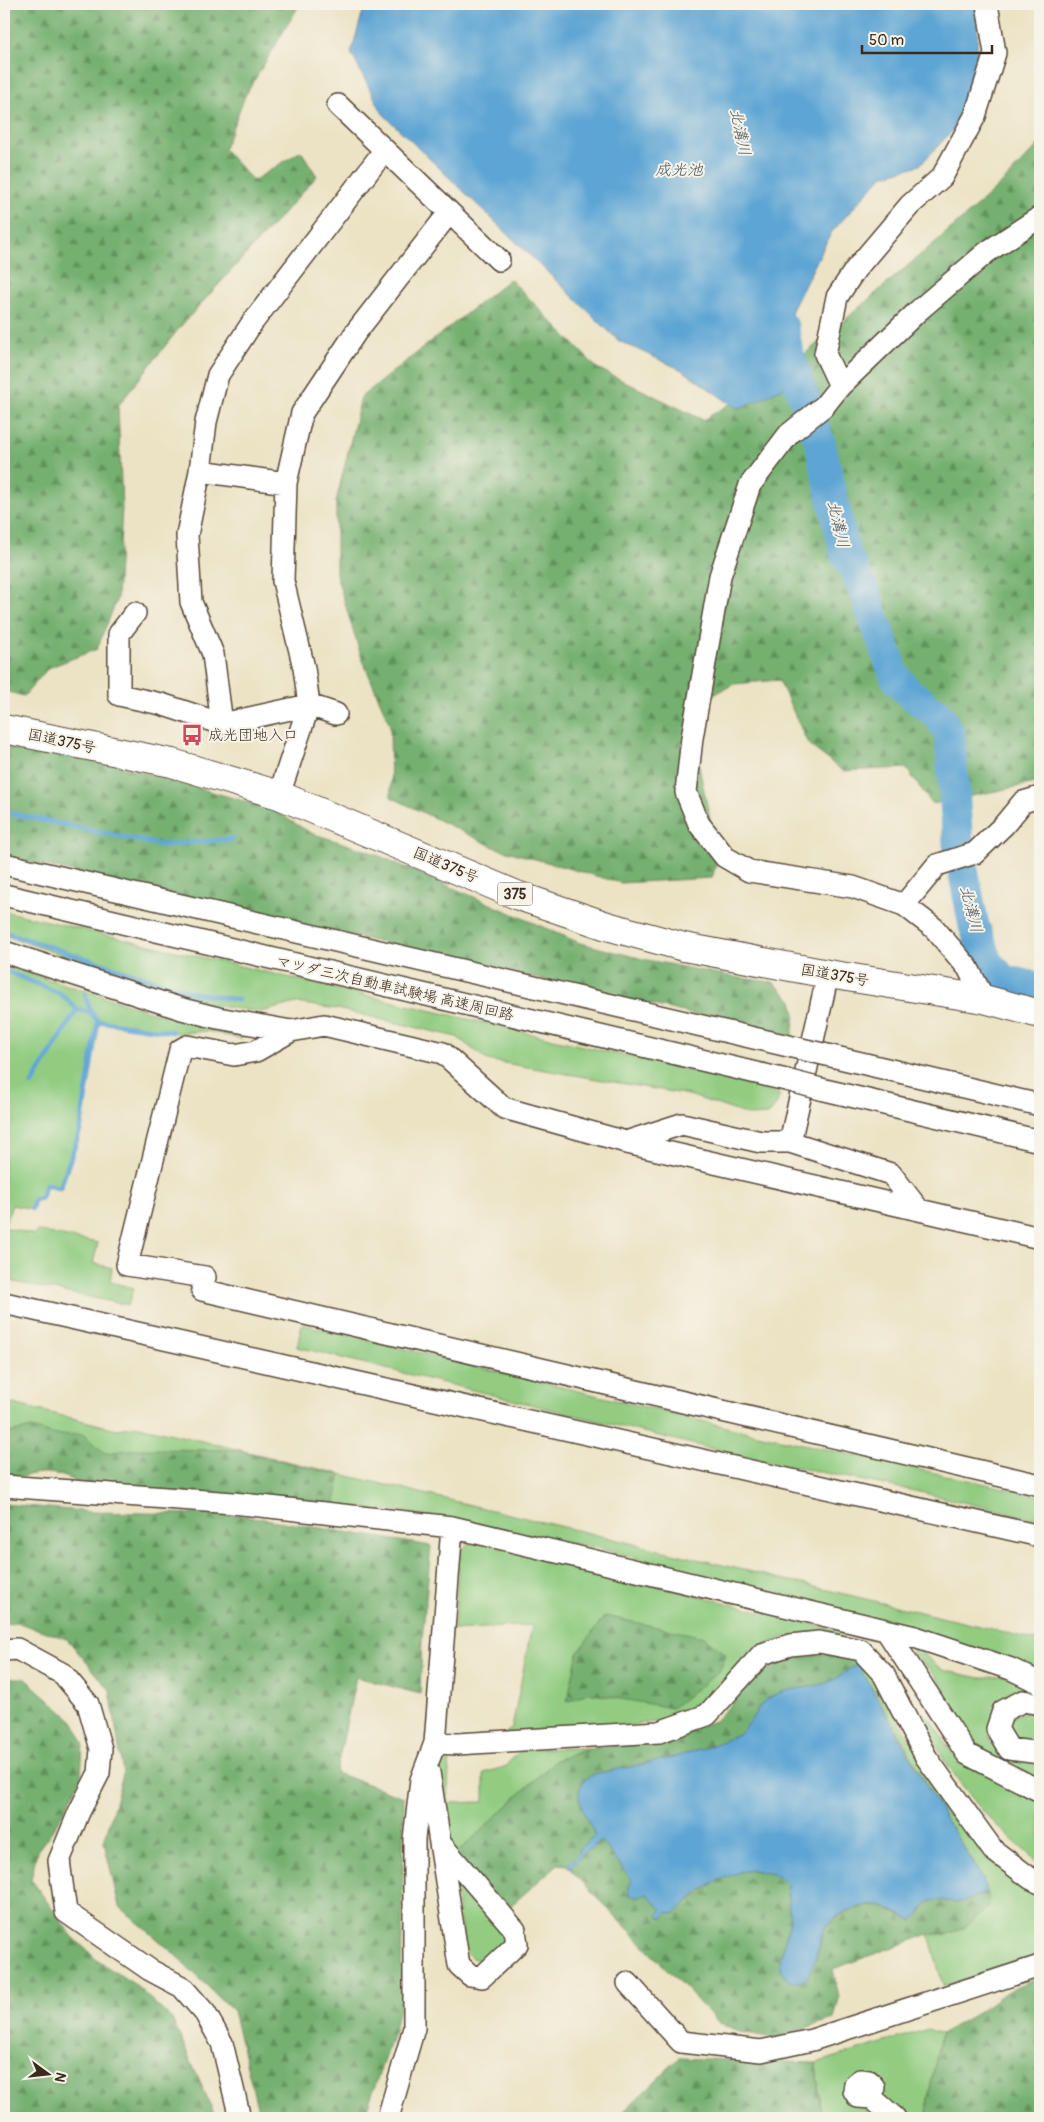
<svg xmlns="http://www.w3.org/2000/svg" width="1044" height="2122" font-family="Pangolin,'Klee One',sans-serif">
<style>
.green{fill:#91cc81;stroke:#667b50}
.forest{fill:url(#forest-firs);stroke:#586d46}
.water{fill:#5da5d4;stroke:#4c6879}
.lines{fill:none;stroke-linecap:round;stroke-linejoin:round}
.stream{stroke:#5da5d4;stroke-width:5}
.river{stroke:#5da5d4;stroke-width:31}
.minor-casing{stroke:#564637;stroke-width:24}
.highway-casing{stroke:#564637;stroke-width:30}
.minor{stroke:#fff;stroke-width:21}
.highway{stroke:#fff;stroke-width:28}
.minor-bridge-casing{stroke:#564637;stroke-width:24;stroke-linecap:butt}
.minor-bridge{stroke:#fff;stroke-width:21}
.labels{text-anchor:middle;stroke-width:4;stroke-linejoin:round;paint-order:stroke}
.shield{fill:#f7f3e8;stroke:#73665b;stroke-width:1}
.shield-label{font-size:14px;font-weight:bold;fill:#3b2a1e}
.poi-label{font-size:15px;fill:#3b2a1e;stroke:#f7f3e8;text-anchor:start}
.street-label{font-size:15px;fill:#3b2a1e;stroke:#f7f3e8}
.water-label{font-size:16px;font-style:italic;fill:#47555e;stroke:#f7f3e8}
</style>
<defs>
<pattern id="forest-firs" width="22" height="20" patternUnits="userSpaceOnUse" patternTransform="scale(1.25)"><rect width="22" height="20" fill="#74b06f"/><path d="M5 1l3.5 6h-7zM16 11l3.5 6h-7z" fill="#608f5b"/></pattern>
</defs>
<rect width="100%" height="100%" fill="#f7f3e8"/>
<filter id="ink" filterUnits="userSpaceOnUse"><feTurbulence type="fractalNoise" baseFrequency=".02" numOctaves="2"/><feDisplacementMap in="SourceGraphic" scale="10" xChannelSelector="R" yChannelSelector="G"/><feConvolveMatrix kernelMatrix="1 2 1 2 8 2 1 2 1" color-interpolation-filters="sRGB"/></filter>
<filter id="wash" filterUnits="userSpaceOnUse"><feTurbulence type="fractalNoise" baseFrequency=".0096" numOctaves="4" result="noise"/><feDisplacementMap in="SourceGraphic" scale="20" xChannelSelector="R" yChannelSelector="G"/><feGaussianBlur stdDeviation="1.12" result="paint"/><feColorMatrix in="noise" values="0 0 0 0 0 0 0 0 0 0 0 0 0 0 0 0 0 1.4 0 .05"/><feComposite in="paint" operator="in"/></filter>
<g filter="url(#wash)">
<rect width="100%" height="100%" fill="#ece3c5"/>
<path class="green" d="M4,911L746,1084L780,1095L776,1105L768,1115L751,1116L689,1095L487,1060L457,1037L337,1009L296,1003L261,1012L196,1003L4,935Z
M4,965L155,1013L246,1034L241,1039L208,1031L180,1033L98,1021L80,1131L60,1188L46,1184L41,1198L34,1200L32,1209L12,1205L4,1226Z
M4,1227L35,1235L37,1231L98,1243L93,1263L112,1268L110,1282L134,1288L128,1305L4,1280Z
M302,1324L739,1430L1040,1496V1520L915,1491L745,1457L297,1347Z
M9,1403L117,1429L139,1426L1004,1632L1040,1642V1671L1019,1661L606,1550L405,1512L88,1486C49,1469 44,1469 4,1480V1404Z
M484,1542L875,1640L832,1634L783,1638L751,1650L701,1707L674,1719L611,1728L502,1736L512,1728L532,1625L454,1630L459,1552L468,1544Z
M912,1649H918L942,1670L980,1678L1004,1676L1040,1688V1698L990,1722V1740L1001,1755L1040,1761V1782L978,1749L969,1741L937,1677L913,1654Z
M852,1655L870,1671L910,1740L1040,1888V1958L943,1986L929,1934H948L990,1900L986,1892L983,1878L946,1820L893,1723Z
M913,1706L931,1719L951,1752L1040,1799V1864C1015,1842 989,1821 969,1794C947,1767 930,1736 913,1706Z
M1025,1712C1041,1714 1044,1731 1035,1743L1013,1742L1008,1725L1014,1716Z
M592,1748L556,1760L456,1854L445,1829L437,1766L441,1759L450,1756L447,1803L484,1802V1773L507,1766C510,1757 519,1752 528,1749Z
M453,1872L500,1924C501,1927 504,1932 504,1935C504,1944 490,1960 480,1960C473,1961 468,1954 464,1950Z
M928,2029L941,2034L928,2099L927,2118H821L816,2063Z"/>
<path class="forest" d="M4,4H300L245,96L224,149L253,181L301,151L317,176L180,327L118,406L122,508L117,599L97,649L48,668L24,696L4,691Z
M1040,143V782L932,804L906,768L843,771L808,744L779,680L734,684L691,707L700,771L718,858L712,878L621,883L496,848L391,797L390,725L361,656L336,574V502L361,397L510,279L597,368L703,420L784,372L968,214L1004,181Z
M4,744L102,761L269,808L311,833L368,851L580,943L643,959L739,978L773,982L792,1000L795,1014L792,1037L4,856Z
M32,1428L56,1435L82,1434L105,1453L137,1449L236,1450L341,1475L334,1506L88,1486C56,1472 46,1468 12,1480L4,1472V1434Z
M4,1504L93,1512L240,1515L431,1546L422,1640L420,1694L356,1677L336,1773L404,1797L401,1999L394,2030L364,2118H260L233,2011L170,1950L119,1906L104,1842L123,1774L110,1690L67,1639L16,1622L4,1626Z
M605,1616L704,1637L726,1654L720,1670L672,1708L588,1693L567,1702L578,1652Z
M826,1654L851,1655L858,1664C849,1668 842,1676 833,1680C811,1691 784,1685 765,1701C753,1711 751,1728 736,1735C691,1757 642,1764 594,1774L579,1798L595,1835L579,1849L580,1852L567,1865L558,1864L507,1909L456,1854L556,1760L592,1748L651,1742L715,1721L762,1672L794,1658Z
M4,1678H24L73,1721L83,1743L81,1776L72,1797L52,1831L37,1851L31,1879L70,1934L98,1961L134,1984L172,2019L216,2118H4Z
M601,1841L632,1880L637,1897L648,1894L661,1909L667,1912L688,1902L717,1881L740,1872L752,1870L777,1875L787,1885L790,1922L780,1958L816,1959L824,1929L840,1915L862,1906L884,1907L912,1920C920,1916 922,1907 928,1903C938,1897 946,1902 956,1902C967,1902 976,1897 986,1892L990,1900L988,1908L963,1928L948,1934H929L833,1969L839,1998L834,2019L774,2038L740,2032L718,2022L569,1868L584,1853Z
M1040,1977V2118H927L928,2099L941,2034L979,2012L1006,1992Z
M679,2058L816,2063L821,2118H617Z"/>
<path class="water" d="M365,4H975L978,21L976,75L953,130L920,165L882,176L831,233L791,312L798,359L783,388L738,409L682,370L619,341L383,114L351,53Z
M858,1664L946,1820L983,1878L986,1892C976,1897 967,1902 956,1902C946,1902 938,1897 928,1903C922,1907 920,1916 912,1920C903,1916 893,1910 884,1907C863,1902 838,1911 825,1928C815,1942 818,1991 788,1981L781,1969L780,1959L790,1922L787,1885L777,1875L752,1870L740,1872L717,1881L698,1893L674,1914L667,1912L664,1918L658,1917L661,1909L648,1894L637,1897L629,1895V1887L632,1880L601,1841L584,1853L569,1868L567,1865L580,1852L579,1849L595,1835C586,1815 565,1787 594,1774C642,1764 691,1757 736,1735C751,1728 753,1711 765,1701C784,1685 811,1691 833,1680C842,1676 849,1668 858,1664Z"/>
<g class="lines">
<path class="stream" d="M4,812L161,845L233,839
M4,932L189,992L238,1000
M4,970L61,994L77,1009
M98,1021L173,1032
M32,1084L77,1009L91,1013L85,994
M32,1209L34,1200L41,1198L46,1184L60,1188L80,1131L98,1021L91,1013"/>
<path class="river" d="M783,327L788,352L820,443L845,553L863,588L895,676L907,691L939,715L950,735L958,844L974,926L989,964L1004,980L1040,988"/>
</g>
</g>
<g filter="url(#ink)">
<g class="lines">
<g class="minor-casing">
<path id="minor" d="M338,105L499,260
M840,386L825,354L837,297L855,270L910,205L942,177L975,116L995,53L987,4
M200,471L286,483
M135,613L119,634V695L161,704L222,724L309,705L336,714
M222,724L213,654L191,602L187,535L200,471L206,422L218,375L252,323L384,151
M279,795L309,705L304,668L283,581L286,483L302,413L356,332L449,213
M4,864L797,1048
M4,895L786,1080
M904,905L937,865L975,853L1004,825L1023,802L1040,797
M4,952L182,1009L218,1018L291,1031
M984,999L968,968L934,928L904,905L853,887L749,871L725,857L699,824L686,792L692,738L720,576L750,485L789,434L824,406L840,386L918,311L987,252L1040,217
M827,1055L1040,1105
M821,1089L1040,1141
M790,1142L828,974
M627,1143L919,1210
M1040,1238L919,1210L891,1174L790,1142H761L682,1124L626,1142L504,1108L443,1053L324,1025L291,1031L256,1051L234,1055L187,1046L180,1050L127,1265L205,1277L202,1290L1040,1485
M4,1303L1040,1536
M4,1486L233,1503L452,1527L915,1637L1011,1669L1040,1683
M886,1630L967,1754L1040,1791
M4,1650L17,1649L63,1674L88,1704L101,1749L99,1773L79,1812L59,1861L66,1912L150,1970L182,1987L205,2013L222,2043L240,2118
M1040,1704L1023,1701L1003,1711L997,1729L1009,1749L1040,1753
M435,1743L457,1744L659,1732L707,1715L762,1654L790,1645L819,1642L861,1650L884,1675L926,1757L993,1850L1030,1878L1040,1883
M429,1772C439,1836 449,1901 459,1965L470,1975L482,1977L517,1944L515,1930L440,1843
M628,1983L681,2042L761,2051L812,2040L1040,1966
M860,2080L869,2081L874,2087L872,2098L858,2097L854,2091L855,2084Z
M872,2098L895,2118
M388,2118L414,2028V1839L421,1780L435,1743L452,1527"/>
</g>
<g class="highway-casing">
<path id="highway" d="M4,729L172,763L279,795L519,896L607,926L684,947L828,974L984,999L1040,1014"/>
</g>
<use href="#minor" class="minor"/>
<use href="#highway" class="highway"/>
<g class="minor-bridge-casing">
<path id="minor-bridge" d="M797,1048L827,1055
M786,1080L821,1089"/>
</g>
<use href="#minor-bridge" class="minor-bridge"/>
</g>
</g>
<defs>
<g id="bus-bare" transform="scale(1.725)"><path d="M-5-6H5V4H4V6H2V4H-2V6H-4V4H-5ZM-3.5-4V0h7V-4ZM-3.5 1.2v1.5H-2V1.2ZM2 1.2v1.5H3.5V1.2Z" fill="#d1495b" stroke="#f7f3e8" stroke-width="2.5" paint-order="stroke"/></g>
</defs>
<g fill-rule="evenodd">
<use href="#bus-bare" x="192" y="735"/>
</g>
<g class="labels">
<rect class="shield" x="497.5" y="882.5" width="35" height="23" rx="4"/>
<g class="shield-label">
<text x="515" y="899">375</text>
</g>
<g class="poi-label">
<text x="208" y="740">成光団地入口</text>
</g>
<g class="street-label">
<text transform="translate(62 741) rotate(12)" y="5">国道375号</text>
<text transform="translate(446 865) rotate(23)" y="5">国道375号</text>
<text transform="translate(835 975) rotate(10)" y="5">国道375号</text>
<text transform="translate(395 988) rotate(13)" y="5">マツダ三次自動車試験場 高速周回路</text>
</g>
<g class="water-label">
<text transform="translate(741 132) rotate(78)" y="6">北溝川</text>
<text x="679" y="175">成光池</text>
<text transform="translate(839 524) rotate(77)" y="6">北溝川</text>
<text transform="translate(972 909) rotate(76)" y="6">北溝川</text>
</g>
</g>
<rect width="1044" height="2122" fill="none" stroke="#f7f3e8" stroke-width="20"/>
<g transform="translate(48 2074) rotate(105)" stroke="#f7f3e8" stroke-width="4" paint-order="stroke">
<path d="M0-4L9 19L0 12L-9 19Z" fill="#3b2a1e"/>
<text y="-8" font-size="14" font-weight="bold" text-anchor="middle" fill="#3b2a1e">N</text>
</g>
<path d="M862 45v8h130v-8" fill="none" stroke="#3b2a1e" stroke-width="2.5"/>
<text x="869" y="45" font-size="15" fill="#3b2a1e" stroke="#f7f3e8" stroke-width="4" paint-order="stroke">50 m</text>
</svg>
